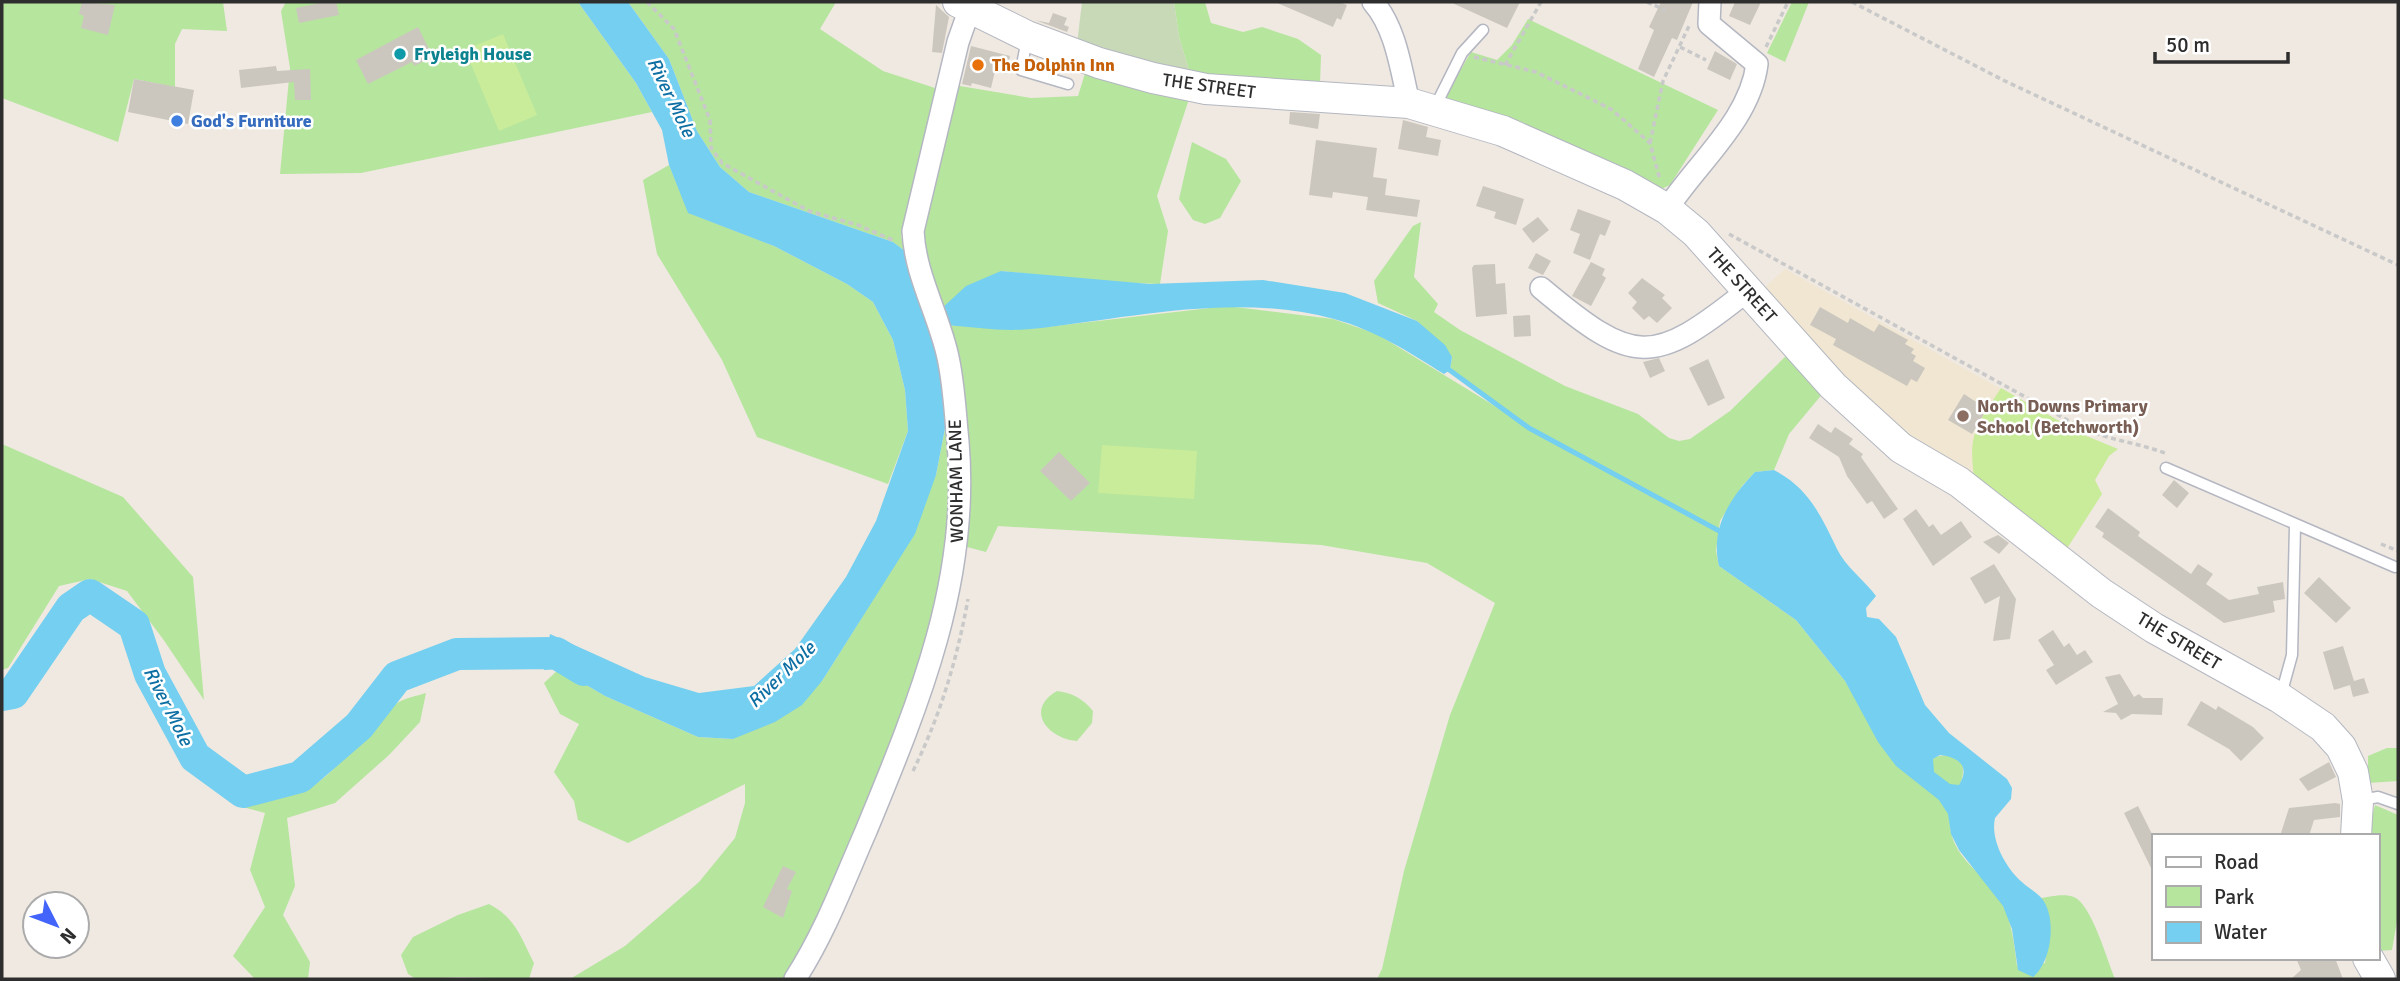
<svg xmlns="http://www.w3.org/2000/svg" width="2400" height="981" font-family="Signika,sans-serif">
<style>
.education{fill:#f0e6d1}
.green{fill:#b6e59e}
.cemetery{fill:#c8d9b8}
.pitch{fill:#c9ec9a}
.water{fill:#75cff0;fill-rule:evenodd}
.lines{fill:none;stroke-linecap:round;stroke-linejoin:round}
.stream{stroke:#75cff0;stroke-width:5}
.river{stroke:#75cff0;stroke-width:32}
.building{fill:#cbc7bf}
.lane-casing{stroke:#b4b7c1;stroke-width:13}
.street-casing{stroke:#b4b7c1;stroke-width:24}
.secondary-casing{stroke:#b4b7c1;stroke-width:32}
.path{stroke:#c9c9c9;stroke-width:3.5;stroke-dasharray:5 3.5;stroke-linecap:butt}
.lane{stroke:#fff;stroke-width:10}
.street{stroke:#fff;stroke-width:21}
.secondary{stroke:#fff;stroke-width:30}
.culture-dot{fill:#0f9aa8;stroke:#fff;stroke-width:2.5}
.food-dot{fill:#e8710a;stroke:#fff;stroke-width:2.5}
.shop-dot{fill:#3f7fe0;stroke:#fff;stroke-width:2.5}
.education-dot{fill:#8d6e63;stroke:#fff;stroke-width:2.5}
.labels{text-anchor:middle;stroke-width:5;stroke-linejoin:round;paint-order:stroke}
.culture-label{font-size:18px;font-weight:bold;fill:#0d838f;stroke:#fff;text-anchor:start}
.food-label{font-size:18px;font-weight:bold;fill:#c56008;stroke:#fff;text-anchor:start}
.street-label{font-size:18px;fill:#2e2e2e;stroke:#fff}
.shop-label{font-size:18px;font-weight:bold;fill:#366cbe;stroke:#fff;text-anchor:start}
.education-label{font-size:18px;font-weight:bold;fill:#785e54;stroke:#fff;text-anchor:start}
.water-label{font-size:19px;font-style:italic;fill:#0d6fa3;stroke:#fff}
</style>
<rect width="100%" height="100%" fill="#efe9e1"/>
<path class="education" d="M1785,269L2084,435L2118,449L2109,456L2095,480L2102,494L2066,550L1884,423L1761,291Z"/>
<path class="green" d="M2,2H223L227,31L182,29L175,44V87L134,79L118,142L2,98Z
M286,2H578L636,83L652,112L361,173L280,174L290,68L281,11Z
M628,2H836L820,29L883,71L935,88L928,134L901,236L905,251L893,242L749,192L720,167L697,131L669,59Z
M1174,2H1205L1211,23L1243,32L1262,27L1298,39L1321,55L1320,84L1191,77L1179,37Z
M1792,2H1809L1785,62L1767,53Z
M1528,19L1718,110L1670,185L1655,192L1441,104L1471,52L1497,60L1512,45Z
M1087,67L1190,96L1157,196L1168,231L1160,284L1107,282L1001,271L940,310L919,241L954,85L1031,98L1078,96Z
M1192,142L1226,159L1241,181L1220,218L1205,224L1193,220L1179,199Z
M669,165L689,213L774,246L847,284L873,302L893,340L905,390L908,431L888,484L757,437L722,360L657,254L643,180Z
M1421,222L1414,277L1438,304L1434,312L1460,330L1565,386L1638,414L1669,438L1679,441L1690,439L1730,411L1787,355L1824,392L1789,434L1774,470L1755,472L1742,486L1720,521L1716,551L1719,566L1796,620L1845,681L1859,703L1933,759C1942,752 1955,756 1962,764C1968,785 1944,801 1951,832C1956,858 1981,873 1996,893C2011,914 2014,941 2017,966L2045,963L2050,926L2041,898C2050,897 2064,893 2074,897C2092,905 2107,960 2115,979H1377L1382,969L1404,871L1450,715L1495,603L1427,563L1321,545L998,526L986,552L967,547L946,325L1029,329L1227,306L1333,319L1377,334L1516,419L1450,370L1452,357L1417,321L1378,303L1374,281L1413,226Z
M947,418L954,541L922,672L826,912L789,979H570L625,946L699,882L735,838L745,803V784L628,843L578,820L574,801L554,772L579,724L560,714L544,683L559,669L605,696L698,737L733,739L822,681L861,619L936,475Z
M2,444L123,497L193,577L204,700L163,639L127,591L90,579L59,586L8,668L2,670Z
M1057,691C1073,693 1083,699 1093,711L1092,723L1077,741C1048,739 1024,710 1057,691Z
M426,693L420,722L389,755L335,803L287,818L295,886L283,915L310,962L308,979H255L233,956L265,907L250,870L265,813L235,805L238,799C331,808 336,752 396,704C403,698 417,696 426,693Z
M2387,748H2398V781L2368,783V756Z
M2375,805L2398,815V915L2392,950L2377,951V836H2367Z
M489,904C516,918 521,938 534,963L529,979L461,977L416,979L408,974L401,955L413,937L458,915Z"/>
<path class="cemetery" d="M1082,2H1174L1179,37L1191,77L1077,44Z"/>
<path class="pitch" d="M503,34L537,115L499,131L465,50Z
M2001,388L2084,435L2118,449L2109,456L2095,480L2102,494L2066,550L1974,477C1968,432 1977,425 2001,388Z
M1102,445L1197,451L1194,499L1098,493Z"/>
<path class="water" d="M578,2H628L669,59L697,131L720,167L749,192L893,242L905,251L941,353L947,418L936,475L915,534L822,681L802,705L775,722L733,739L698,737L605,696L559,669L544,670L550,634L645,677L699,693L754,686L795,649L846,577L876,521L908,431L905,390L893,340L873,302L847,284L774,246L688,213L669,165L662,130L636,83Z
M1001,271L1150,284L1263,280L1345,293L1417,321L1445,345L1452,357L1450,370L1444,374C1409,352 1375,330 1334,319C1234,292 1132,318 1031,329C1003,332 974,327 946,325L940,310L966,286Z
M1774,470C1809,488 1821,516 1837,549C1845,566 1865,581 1876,596L1866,608L1867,617L1879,619L1896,637L1925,705L1949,733L2007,779L2012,788L2011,799L1995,818C1990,840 2006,868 2022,882C2028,888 2038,893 2043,900C2057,920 2051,963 2033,977L2018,970L2012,929L2003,906L1959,850L1951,834L1948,814L1939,800L1896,766L1878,742L1845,681L1796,620L1719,566C1710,528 1730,498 1755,472ZM1940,755C1958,757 1971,766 1959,785L1950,784L1934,772L1933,759Z"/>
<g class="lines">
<path class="stream" d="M1444,366L1529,428L1723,533"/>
<path class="river" d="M2,695L13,693L71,608L90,595L134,625L150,674L195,757L243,792L300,777L359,726L397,677L457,654L556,653L584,670"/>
</g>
<path class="building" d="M82,2L115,5L108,35L81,28L84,16L79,14Z
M325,2H336L339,15L299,23L296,8Z
M1275,2H1339L1347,5L1341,20L1337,18L1333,27Z
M1450,2H1520L1507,28Z
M1661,2H1693L1677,40L1672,38L1654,77L1638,69L1654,30L1649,27Z
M1735,2H1761L1750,25L1729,16Z
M936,5L949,17L942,53L932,52Z
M1053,13L1067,18L1064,25L1069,27L1067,32L1035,20L1049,23Z
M418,27L433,57L414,66L412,62L368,84L356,60Z
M971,46L1010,56L1006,74L995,71L991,88L972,83L971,86L962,84Z
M1715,51L1737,64L1730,80L1707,69Z
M276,66L277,71L310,69L311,100H295L294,82L241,88L239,70Z
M134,79L194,90L188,124L128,112Z
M1290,112L1320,114L1318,129L1289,124Z
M1403,120L1428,127L1426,137L1441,140L1438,156L1398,149Z
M1316,140L1377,148L1373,177L1387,179L1385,195L1420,200L1417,217L1366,210L1368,197L1333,192L1332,198L1309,195Z
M1483,186L1524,199L1516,225L1494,218L1496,212L1476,206Z
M1578,209L1611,221L1605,236L1600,234L1590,260L1573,253L1580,234L1570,230Z
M1538,217L1549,230L1533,243L1522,229Z
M1536,253L1551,261L1543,275L1528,268Z
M1591,262L1605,269L1602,275L1606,278L1591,306L1572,296Z
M1495,264L1496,284L1505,283L1507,314L1476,317L1472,268L1474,265Z
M1642,278L1665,295L1662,298L1672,308L1657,323L1649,316L1644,320L1632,308L1637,302L1628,293Z
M1820,307L1848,323L1850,318L1874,332L1879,324L1908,340L1905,344L1914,349L1911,353L1916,356L1913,361L1925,368L1917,382L1911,379L1907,386L1833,345L1836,339L1810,325Z
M1530,315L1531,336L1514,337L1513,316Z
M1659,358L1665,371L1650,378L1643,362Z
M1708,359L1725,398L1708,406L1689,368Z
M1964,394L1987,409L1972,434L1948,420Z
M1818,424L1831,433L1835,427L1853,439L1849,444L1863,454L1861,457L1898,509L1884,519L1872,501L1867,504L1847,476L1839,457L1809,438Z
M1059,452L1090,483L1071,501L1040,471Z
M2174,480L2189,493L2177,508L2162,495Z
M2108,508L2140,532L2138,536L2191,574L2198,564L2213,574L2206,584L2229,600L2259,594L2257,587L2283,582L2285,599L2273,601L2275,612L2224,623L2102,537L2104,533L2095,527Z
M1916,509L1929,527L1933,524L1941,535L1961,521L1972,537L1933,566L1903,519Z
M1998,535L2009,543L1999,554L1983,542Z
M1994,564L2016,599L2010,639L1993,641L2000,596L1985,604L1970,578Z
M2319,577L2351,608L2336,623L2304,593Z
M2053,630L2064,647L2069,643L2077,655L2085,650L2093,662L2056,685L2046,670L2054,665L2038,640Z
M2343,646L2354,681L2364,678L2369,693L2353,697L2350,685L2334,690L2323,652Z
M2120,674L2134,697L2139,694L2143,698H2163L2162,715L2132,714L2121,720L2116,713L2103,712L2118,704L2105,677Z
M2201,701L2216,710L2218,706L2253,727L2264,738L2241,761L2229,749L2187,725Z
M2329,762L2336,777L2308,791L2299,779Z
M2335,803L2340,804V817L2314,820L2309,836H2280L2289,808Z
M2138,806L2153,836V872L2124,813Z
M783,866L796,872L787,889L792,891L783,918L763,907Z
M2296,958H2335L2343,979H2291L2301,970Z"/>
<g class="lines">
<g class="lane-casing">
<path id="lane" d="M1027,39L1021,70L1068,84
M1435,107L1462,53L1483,30
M2166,468L2395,567
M2281,695L2292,655L2295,526
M2361,800L2378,797L2398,804"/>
</g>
<g class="street-casing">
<path id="street" d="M1373,2C1396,28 1401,70 1409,103
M1667,209C1697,163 1750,120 1757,64L1709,24L1710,2
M1541,288C1634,366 1652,367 1747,291
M795,979C825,933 844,881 866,831C918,705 970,581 958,442C955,413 954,381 947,353C937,311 915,274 913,231L958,42L970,8"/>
</g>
<g class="secondary-casing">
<path id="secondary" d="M958,2L1027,36L1099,63L1153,78L1206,89L1409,103L1503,131L1625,185L1667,209L1696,233L1833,386L1901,448L1959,482L2101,593L2154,628L2280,698L2323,727L2341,747L2353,772L2358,801L2356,836
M2368,958L2380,979"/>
</g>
<path class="path" d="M647,2L674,29L710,120L711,148L722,163L809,211L858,225L895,241
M1647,2L1665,10
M1852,2L2005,81L2398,265
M1680,47L1706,60
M1766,47L1788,2
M1474,57L1536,72L1611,109L1650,143L1660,180
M1505,65L1541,2
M1650,143L1663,81L1689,26
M1729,234L2080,427C2110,441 2137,442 2167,454
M2381,544L2398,551
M913,771C940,716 957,660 968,599"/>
<use href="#lane" class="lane"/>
<use href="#street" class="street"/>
<use href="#secondary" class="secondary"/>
</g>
<circle class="culture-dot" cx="400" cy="54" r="7"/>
<circle class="food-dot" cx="978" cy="65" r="7"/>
<circle class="shop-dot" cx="177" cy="121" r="7"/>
<circle class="education-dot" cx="1963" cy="416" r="7"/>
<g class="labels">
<g class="culture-label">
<text x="414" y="60">Fryleigh House</text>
</g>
<g class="food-label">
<text x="992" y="71">The Dolphin Inn</text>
</g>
<g class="street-label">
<text transform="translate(1209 86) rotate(8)" y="6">THE STREET</text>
<text transform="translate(1742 285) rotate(48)" y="6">THE STREET</text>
<text transform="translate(956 481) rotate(-91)" y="6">WONHAM LANE</text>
<text transform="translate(2179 641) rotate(31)" y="6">THE STREET</text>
</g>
<g class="shop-label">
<text x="191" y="127">God's Furniture</text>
</g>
<g class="education-label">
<text x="1977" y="412">North Downs Primary<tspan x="1977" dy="21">School (Betchworth)</tspan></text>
</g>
<g class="water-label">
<text transform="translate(672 97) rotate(64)" y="7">River Mole</text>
<text transform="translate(781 674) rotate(-44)" y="7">River Mole</text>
<text transform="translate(169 706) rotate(63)" y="7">River Mole</text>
</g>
</g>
<rect width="2400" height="981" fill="none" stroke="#2e2e2e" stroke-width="7"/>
<rect x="2152" y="834" width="228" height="126" fill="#ffffff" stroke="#ababab" stroke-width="2"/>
<rect x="2166" y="857" width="35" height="10" fill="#ffffff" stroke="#ababab" stroke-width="2"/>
<text x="2214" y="869" font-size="21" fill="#2e2e2e">Road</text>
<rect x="2166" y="886" width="35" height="21" fill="#b6e59e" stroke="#ababab" stroke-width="2"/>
<text x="2214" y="904" font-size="21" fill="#2e2e2e">Park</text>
<rect x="2166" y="922" width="35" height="21" fill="#75cff0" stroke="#ababab" stroke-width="2"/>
<text x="2214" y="939" font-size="21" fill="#2e2e2e">Water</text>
<g transform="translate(56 925) rotate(132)"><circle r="33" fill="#ffffff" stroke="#ababab" stroke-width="2"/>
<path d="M0-5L12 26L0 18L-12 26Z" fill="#4264fb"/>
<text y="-10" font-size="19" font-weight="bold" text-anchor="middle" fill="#2e2e2e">N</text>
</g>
<path d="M2155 52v10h133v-10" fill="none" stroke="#2e2e2e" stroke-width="3.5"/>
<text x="2166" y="52" font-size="21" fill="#2e2e2e" stroke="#ffffff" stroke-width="5" paint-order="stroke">50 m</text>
</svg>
